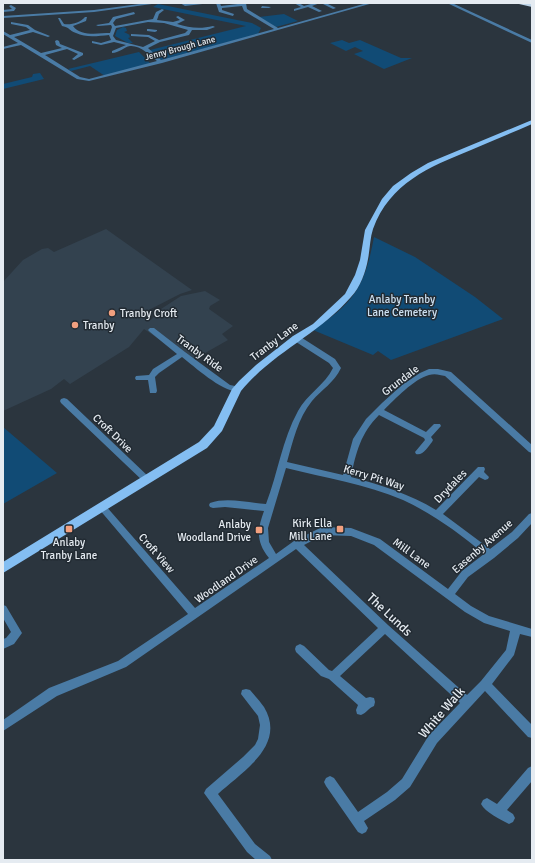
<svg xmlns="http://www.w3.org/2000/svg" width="535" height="863" font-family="Signika,sans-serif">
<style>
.built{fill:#33424f}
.green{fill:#114b75}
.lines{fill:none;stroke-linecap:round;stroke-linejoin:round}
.minor{fill:#4a7ba5;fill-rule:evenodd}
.major{fill:#84bef2;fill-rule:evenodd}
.highway{fill:#bed5e9;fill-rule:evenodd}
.poi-dot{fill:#f2a07f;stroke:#222b33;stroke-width:1.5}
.labels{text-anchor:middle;stroke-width:3;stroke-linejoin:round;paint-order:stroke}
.far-street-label{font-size:9px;fill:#e5ebf1;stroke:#222b33}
.park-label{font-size:11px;fill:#cee1f2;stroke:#222b33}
.poi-label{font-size:11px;fill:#e5ebf1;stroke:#222b33;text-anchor:start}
.street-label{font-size:11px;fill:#e5ebf1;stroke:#222b33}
.near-street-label{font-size:13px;fill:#e5ebf1;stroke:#222b33}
</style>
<rect width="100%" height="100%" fill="#2b353e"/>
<path class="built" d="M106,229L192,290L180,294L141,314L151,320L161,309L181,296L205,291L220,300L210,306L209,309L233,326L222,334L228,340L191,361L144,329L129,347L70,384L64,379L51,389L3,411V282L23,260L42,249L48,248L54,252Z"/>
<path class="green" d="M158,4L252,23L261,28L258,34L162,60L157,59L150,50L246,26L153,7Z
M284,14L298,21L276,27L259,17Z
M123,27L126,28L127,31L124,32L130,35L129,36L131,37L128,38L133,43H128L115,36L117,30Z
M342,40L349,43L360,40L401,58H412L384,69L354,54L363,51L355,47L346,51L330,43Z
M139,52L151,64L105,76L90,66L71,71L68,69Z
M40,73L44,79L3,89V84L32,77L33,74Z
M374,237L415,257L475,297L503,319L391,360L378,351L373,355L313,330C326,321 341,311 351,298C365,281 370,258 374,237Z
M3,427L57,473L3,504Z"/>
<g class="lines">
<path class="minor" d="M147,3H159L94,12L3,18V16L94,10Z
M180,3H211L185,6Z
M216,3H220L221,6L246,3L247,9L278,28L367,3H373L162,63L89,81L77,79L21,45L3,49V47L18,43L3,34V31L10,35L30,30L26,27L11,24V22L28,25L35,30L50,36L48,37L33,32L14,37L41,53L62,48L56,45L55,41L57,40L59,41L60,44L83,53V55L74,60L72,59L78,54L67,49L45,55L80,77L89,79L157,61C150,55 140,45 130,46C124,47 119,53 112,53V51L126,45L114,42L101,45L92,43V41L101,43L111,40L109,35C98,36 86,38 76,33C68,30 71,28 62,26L58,18H60L64,24C71,25 80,23 85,17H87L86,21L73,26C81,37 99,33 110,33L112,27L111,25L98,26L96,25L109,23L113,17L134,12L135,14L116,19L113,23L115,26L153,19L156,12L162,9L164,10L159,14L157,20L173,22L180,20L176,17L178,16L185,20L177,24C189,28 201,29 213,26L215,27L207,30H192L189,35L160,42L148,48L161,60L274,29L244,11L242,6L222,8V10L234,14L233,16L219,12ZM148,22L164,23L188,30L185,33L159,40L149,35L131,34V36L148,37L155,41L143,47L116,40L113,36L116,28Z
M294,3H299L304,6L314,3H320L312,6L322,11L319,12L308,7L294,11V9L301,7Z
M321,3H326L336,8L333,9Z
M447,3H452L532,40V43Z
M11,5L16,8L14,11L3,12V10L12,9L9,6Z
M262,6L271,7L269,8H261Z
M149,29L157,30V31L155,32L147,31V29Z
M150,328H154L185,352L230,385L240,387L241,389L240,391C224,394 195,367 182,357L159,373L155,377L157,391L156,393H150L148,380H136L135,378L136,376L149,375L153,369L177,354L150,332L148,330Z
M293,336H299L335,359L341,368C334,383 322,389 312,401C298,418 293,441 287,462L343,475L353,439L366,419L382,403L402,385L420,373L429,369H438L451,372L532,445V453L529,452L445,376C440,375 435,373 429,375C414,379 395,399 384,410L426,432L434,424H440L441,426L431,437L433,440L432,442C428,447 423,456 416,454L415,452L425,440L424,438L379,415C361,433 356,452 351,477C381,485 410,494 436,510L478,467H484L485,469L484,472L489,477L488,479L485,480L479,477L443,514L490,549L512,532L529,514L532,513V523L518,538L494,558L468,577L455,594L471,606L489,616L532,629V637L520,634L514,655L492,684L532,725V738L528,737L485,691L437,743L410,787L395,800L364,821L368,828L366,832L362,834L358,832L326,786L324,782L326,778L330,776L334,778L358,812L387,792L402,779L429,735L460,703L385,634L340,676L366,698L370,697L374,698L375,702L374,706C368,708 367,713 361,715L357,714L356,710L358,705L329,679L321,676L296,652L295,649L296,646L300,644L304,646L329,670L332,671L378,628L296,549L126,667L57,696L3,731V720L49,688L118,661L188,614L99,509L98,507L99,505L102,504L105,505L195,608L269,558C256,542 257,530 264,511L225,507L213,508L210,507L209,505L210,503C227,497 249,503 266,504C278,473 282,440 298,411C307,394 325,385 333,368L329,363L293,340L292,338ZM286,468C325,478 366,484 403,500C433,514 459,533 484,554L462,571L448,589L380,539L351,528L322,527L294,541L276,554L269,542L268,528ZM323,535L351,536L374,545L465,612L484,623L510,631L506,650L481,681L467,695L388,625L304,545Z
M64,398L67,399L150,478L151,480L150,482H144L61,403L60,401L61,399Z
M3,605L6,606L22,633L14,644L3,649V639L6,638L11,632L3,618Z
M246,689L250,690C255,696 260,701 264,707C287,745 242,772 218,794L255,844L270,856L272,860H256L247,852L204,793L206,789L243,757L255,745L258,739L260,725L258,716L241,694L242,690Z
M532,766V781L507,810L513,814L515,818L513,822L509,824C501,820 485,812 481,804L483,800L487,798L497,804L528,768Z"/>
<path class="major" d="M532,120V124C512,133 491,141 471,150C429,167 390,183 373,229C370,238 370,249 368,259C366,271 360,288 351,297C319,334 272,353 241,391L222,431L207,448L3,573V562L199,442L214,426L232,389L239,381L256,365L293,336L313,324L345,294L355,275L360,260L365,230L382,199L393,186L411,173L428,163Z"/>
<path class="highway" d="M518,3H532V7L519,4Z"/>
</g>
<g class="poi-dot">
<circle cx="112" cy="313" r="4"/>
<circle cx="75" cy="325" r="4"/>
<rect x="65" y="525" width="8" height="8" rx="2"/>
<rect x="336" y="525" width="8" height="8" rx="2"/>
<rect x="255" y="526" width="8" height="8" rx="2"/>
</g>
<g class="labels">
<g class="far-street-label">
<text transform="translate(180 48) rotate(-15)" y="3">Jenny Brough Lane</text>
</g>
<g class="park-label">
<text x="402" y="303">Anlaby Tranby<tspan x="402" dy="13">Lane Cemetery</tspan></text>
</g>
<g class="poi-label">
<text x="120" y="317">Tranby Croft</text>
<text x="83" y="329">Tranby</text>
<text x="332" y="527" text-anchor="end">Kirk Ella<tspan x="332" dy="13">Mill Lane</tspan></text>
<text x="251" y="528" text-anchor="end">Anlaby<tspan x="251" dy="13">Woodland Drive</tspan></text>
<text x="69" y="546" text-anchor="middle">Anlaby<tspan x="69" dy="13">Tranby Lane</tspan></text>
</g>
<g class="street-label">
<text transform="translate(274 341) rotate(-37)" y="4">Tranby Lane</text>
<text transform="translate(200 353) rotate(36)" y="4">Tranby Ride</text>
<text transform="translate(400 380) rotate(-37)" y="4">Grundale</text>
<text transform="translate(113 433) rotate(44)" y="4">Croft Drive</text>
<text transform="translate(374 477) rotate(17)" y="4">Kerry Pit Way</text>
<text transform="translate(450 486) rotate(-46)" y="4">Drydales</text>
<text transform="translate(482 546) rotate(-41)" y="4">Easenby Avenue</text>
<text transform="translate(157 553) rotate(49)" y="4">Croft View</text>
<text transform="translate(412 553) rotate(36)" y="4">Mill Lane</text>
<text transform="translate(226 579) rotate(-35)" y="4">Woodland Drive</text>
</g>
<g class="near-street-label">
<text transform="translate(390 614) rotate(43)" y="5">The Lunds</text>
<text transform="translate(441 712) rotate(-49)" y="5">White Walk</text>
</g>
</g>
<rect width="535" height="863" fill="none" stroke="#e5ebf1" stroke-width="8"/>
</svg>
